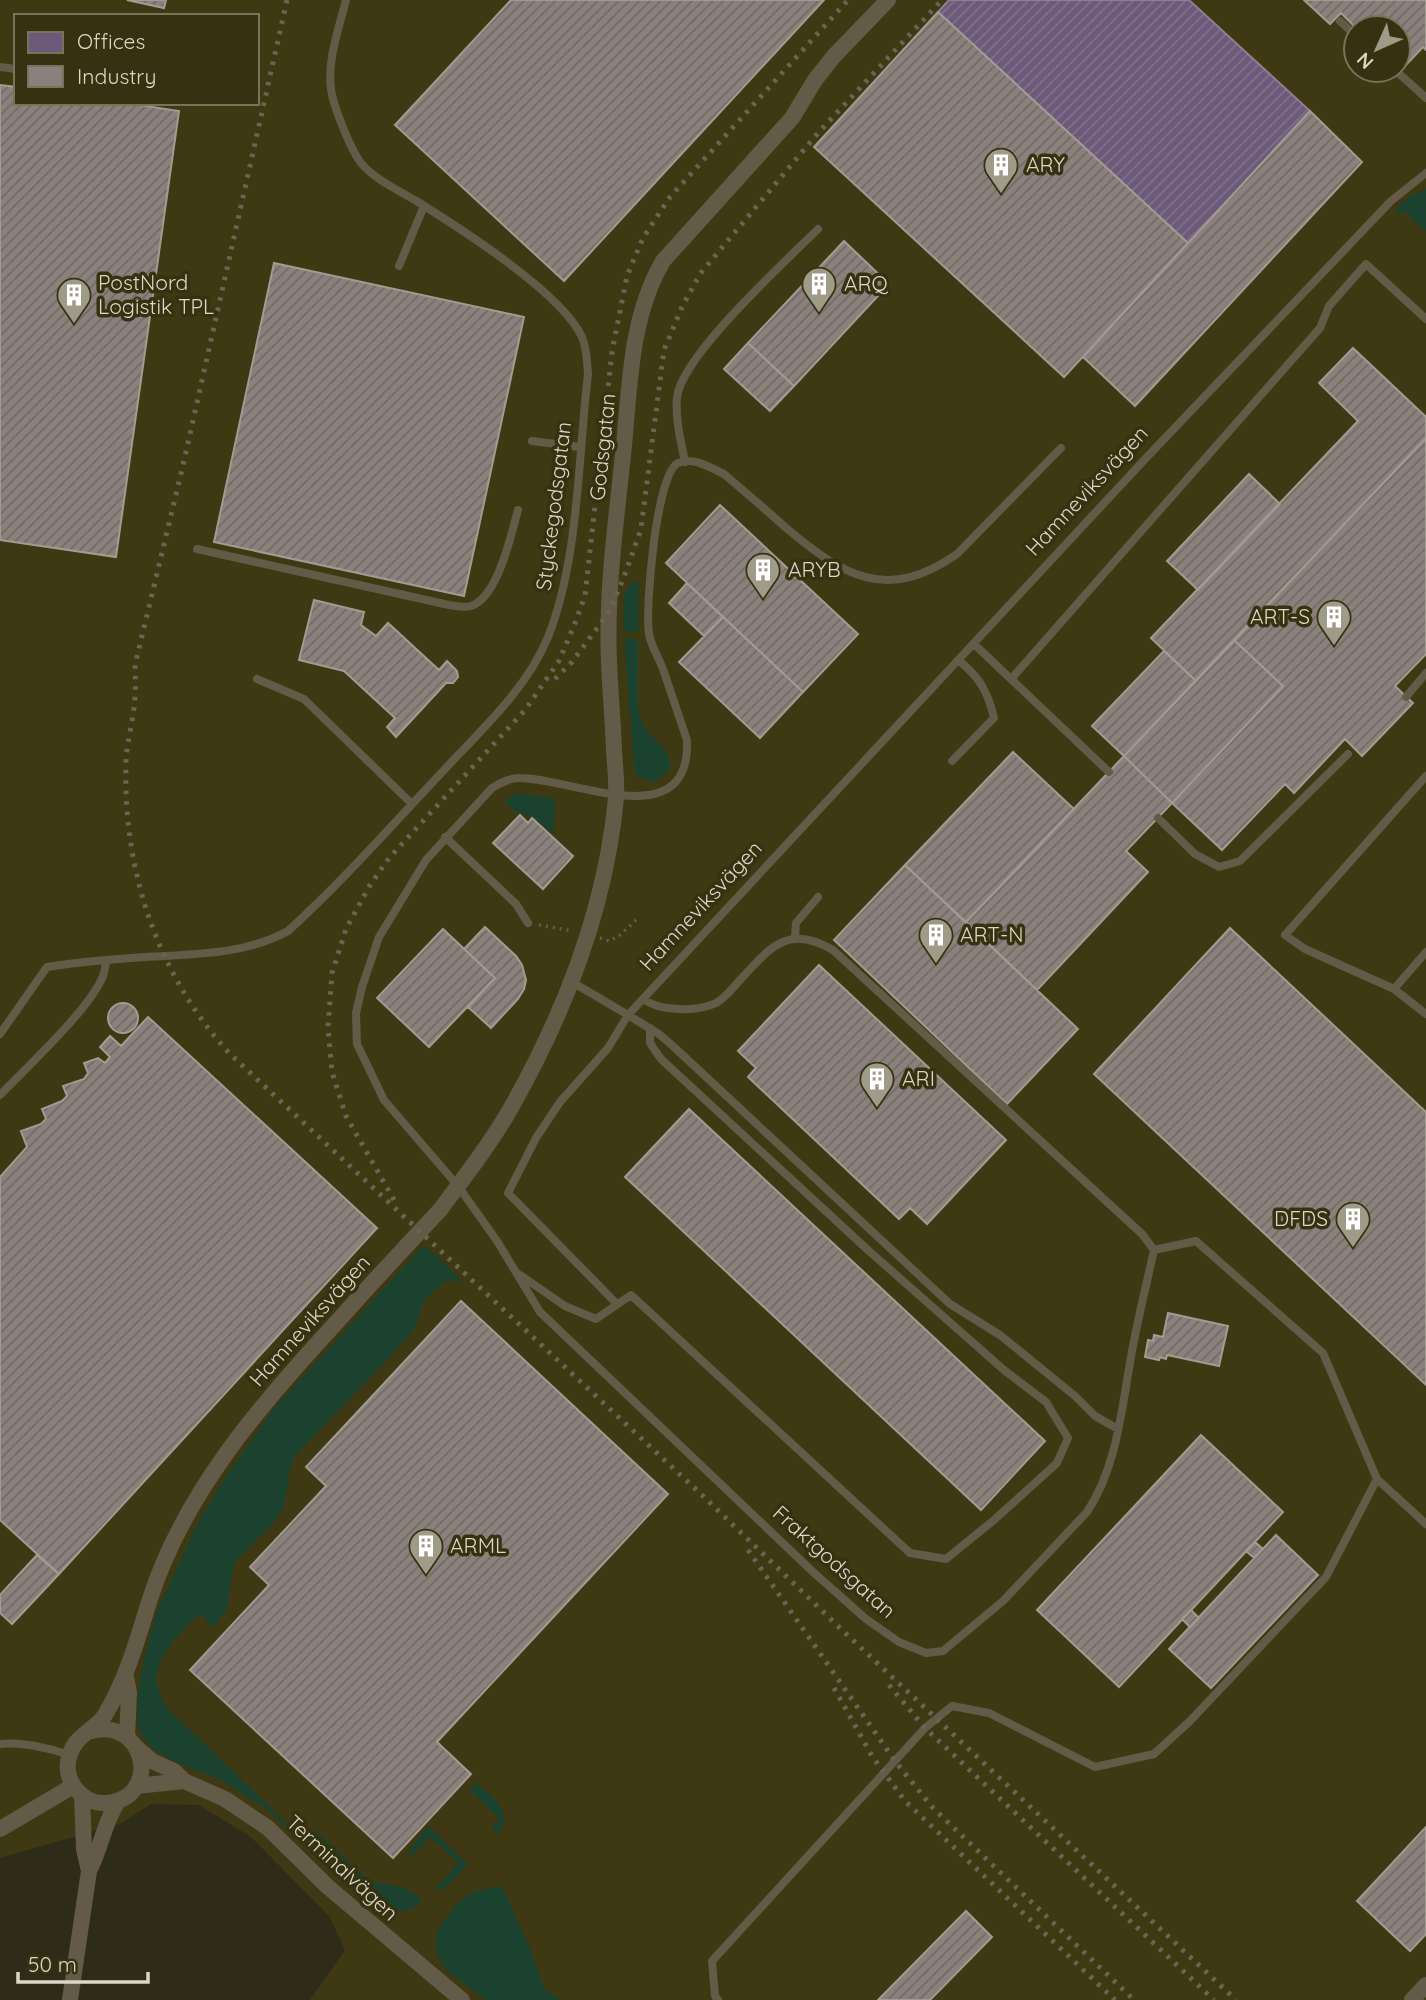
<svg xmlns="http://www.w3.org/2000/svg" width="1426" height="2000" font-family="Quicksand,sans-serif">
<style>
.built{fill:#3f3913;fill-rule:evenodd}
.green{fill:#1b412f}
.offices{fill:url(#offices-hatch);stroke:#8e7f91;stroke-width:2}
.industry{fill:url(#industry-hatch);stroke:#a29b92;stroke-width:2}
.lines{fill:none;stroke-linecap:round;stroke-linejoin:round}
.path{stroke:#645c4d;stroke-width:3.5;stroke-dasharray:2 5;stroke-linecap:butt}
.lane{stroke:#645a48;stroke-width:8}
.street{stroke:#645a48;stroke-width:16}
.rail{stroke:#6a6454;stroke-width:5;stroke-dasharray:3.5 7;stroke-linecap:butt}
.labels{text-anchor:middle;stroke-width:7;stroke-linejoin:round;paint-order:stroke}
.poi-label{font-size:21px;fill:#dbd8c6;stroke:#363111;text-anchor:start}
.street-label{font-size:21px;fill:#dbd8c6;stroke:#363111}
</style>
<defs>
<pattern id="offices-hatch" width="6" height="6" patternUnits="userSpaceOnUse" patternTransform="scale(1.75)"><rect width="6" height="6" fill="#6d597a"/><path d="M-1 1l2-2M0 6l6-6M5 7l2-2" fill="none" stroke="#81708b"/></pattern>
<pattern id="industry-hatch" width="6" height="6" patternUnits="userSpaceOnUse" patternTransform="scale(1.75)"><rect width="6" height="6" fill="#8a817c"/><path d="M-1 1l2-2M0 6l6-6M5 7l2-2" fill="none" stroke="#716b65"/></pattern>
</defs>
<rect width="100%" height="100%" fill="#2e2b19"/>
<path class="built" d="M0,0H1426V2000H310L345,1950L329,1916L251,1837L199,1805L151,1804L122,1823L0,1858ZM16,16H257V103H16ZM1356,28H1398V70H1356Z"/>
<path class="green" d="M1426,189V230L1425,231L1403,210L1398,215L1394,211L1410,196Z
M634,580L639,583L638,633L623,631L624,597V593Z
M632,638L638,641V706C640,713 641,720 645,727C658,747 690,763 653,782L635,775L624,639Z
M518,793L556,799L553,835L532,816L529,818L523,813H517L504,801Z
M422,1247H427L463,1282L445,1281L424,1300L415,1328L403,1343L295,1456L290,1469L284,1507L273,1523L234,1563L227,1610L213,1627L199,1614C173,1642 140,1668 167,1708L306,1841L316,1831L370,1881L351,1885L338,1878L268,1810L221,1780L175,1762L154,1750L143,1737L137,1723L138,1691L146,1650L158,1609L198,1523L223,1481L274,1408Z
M476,1782C492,1797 516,1812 498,1834L491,1828L500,1819L471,1792L470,1789Z
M428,1826L468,1865L443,1890L437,1889V1887L458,1863L430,1837L411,1857L407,1853Z
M377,1882C393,1886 414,1887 422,1902C410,1915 384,1913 369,1905C363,1902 357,1895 352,1890L364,1887L367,1890Z
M502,1886L528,1943L543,1985L547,1991L562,2000H486L446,1970L440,1960L436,1951L437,1931L455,1906L471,1892Z"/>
<path class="offices" d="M949,0H1189L1310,111L1188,243L938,12Z"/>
<path class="industry" d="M127,0H166L164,8Z
M511,0H824L564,281L395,125Z
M1304,0H1426V50L1423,47L1401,70L1398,67V28H1356L1341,13L1330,24Z
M938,12L1188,243L1064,377L814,147Z
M0,85L16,87V103H126L179,111L116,557L0,540Z
M1310,111L1362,162L1135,406L1083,357Z
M844,241L889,284L794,386L748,343Z
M274,263L524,317L464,596L214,542Z
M748,343L794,386L770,411L724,369Z
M1353,348L1426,417V438L1196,681L1151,638L1358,421L1319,383Z
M1426,438V654L1395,686L1413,703L1362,756L1345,739L1294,793L1285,784L1222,850L1172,803L1283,686L1234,640Z
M1249,474L1280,504L1198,590L1167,561Z
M720,505L858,634L803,692L666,563Z
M687,583L723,617L704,636L669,603Z
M314,600L364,612L361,625L376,636L388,623L439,670L447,661L457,671L458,677L453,683H446L396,737L387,727L395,718L344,671L299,660Z
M723,617L803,692L760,738L679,662Z
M1234,640L1283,686L1172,803L1124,756Z
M1164,651L1196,681L1124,756L1092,726Z
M1013,752L1074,809L966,922L905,865Z
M1124,756L1172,803L1126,851L1148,872L1037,990L966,922Z
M520,815L528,823L532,818L573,856L543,889L493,843Z
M905,865L1078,1029L1007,1104L834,940Z
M485,927L516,956L522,965L526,980L524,989L518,999L491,1028L468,1007L495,978L464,949Z
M1230,928L1426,1112V1385L1094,1074Z
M443,929L495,978L429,1047L377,998Z
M819,965L1006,1140L927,1224L910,1208L899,1219L748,1077L756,1068L738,1051Z
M108 1018a15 15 0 1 1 30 0a15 15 0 1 1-30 0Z
M148,1017L377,1228L59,1574L0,1520V1177L27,1147L21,1131L41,1124L46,1119L42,1109L62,1101L67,1096L63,1086L84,1079L88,1073L84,1063L98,1058L105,1063L110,1057L100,1047L110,1036L121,1046Z
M689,1109L1045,1441L981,1510L625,1177Z
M461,1301L668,1494L437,1742L471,1774L393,1858L190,1670L269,1585L250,1567L326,1486L306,1467Z
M1168,1313L1228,1326L1219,1366L1167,1355L1166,1359L1160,1357L1159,1360L1145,1357L1148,1340L1153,1341L1154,1335L1163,1337Z
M1201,1435L1283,1512L1119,1687L1037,1610Z
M1276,1535L1318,1575L1211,1688L1169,1649Z
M1255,1542L1263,1549L1254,1558L1246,1551Z
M37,1555L59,1574L12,1624L0,1613V1595Z
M1191,1610L1199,1618L1190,1627L1182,1619Z
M1426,1827V1934L1410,1951L1357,1901Z
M966,1911L992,1937L930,2000H878Z"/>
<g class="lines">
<path class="path" d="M539,925L573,931
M600,938L609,941L619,936L636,920"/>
<path class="lane" d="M1340,21L1356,36
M0,67L16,69
M1395,70L1426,98
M399,266L424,206
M532,441L580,447
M1061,448L957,554C887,603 843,576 785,527C765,509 744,491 724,474C711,468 693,456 678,463C656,474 645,609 649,634C651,646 659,658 663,669C671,692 679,716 687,740C691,839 569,776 517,778C508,779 500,783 492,788L426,860L379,937L362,987L356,1013L357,1044L384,1100L458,1186L497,1241L540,1312L812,1571L866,1619L899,1642L926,1653L943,1651L1003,1601L1087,1512C1119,1464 1122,1402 1133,1346C1139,1314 1147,1282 1154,1250
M685,462C681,442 675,419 677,398C680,357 786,261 818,229
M197,549L449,605C456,606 465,608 471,606C498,597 511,535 518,510
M974,644L1109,772
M1012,678L1320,328L1329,306L1366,264L1426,319
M257,679L304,699L412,804
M1406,697L1426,673
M952,761L994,718C988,692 979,676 958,660
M1426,776L1285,935L1305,949L1394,989L1426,1014
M1158,818L1195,854L1219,867L1240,861L1348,754
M445,837L516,904L528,923
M795,937L796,923L818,897
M572,982L628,1015L1147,457L1391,201L1426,173
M1394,989L1426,952
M643,999C655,1007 664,1008 679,1009C689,1010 706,1008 716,1003C725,998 732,989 739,981C770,948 787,923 833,950L1142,1234L1154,1250
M0,1034L47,967C79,962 112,959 145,957C194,954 244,955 288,931C343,881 393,824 444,770C481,730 527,689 548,637C579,559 578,458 588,374C587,362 587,349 582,337C562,293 461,229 418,202C400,191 375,180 361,163C351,150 333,106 331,89C327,60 339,28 346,0
M0,1095C27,1067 90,1009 103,976C105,971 105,965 107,960
M1154,1250L1196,1241L1323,1353L1377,1479L1426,1524
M517,1273L565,1306L596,1319L631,1295L910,1553L946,1559L994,1520L1057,1463L1068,1438L1046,1402L1004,1370L869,1251L661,1059L650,1043V1028
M617,1304L508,1193L536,1138L560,1102L608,1048L628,1015L659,1034L674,1047L950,1304L1000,1335L1075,1396L1095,1416L1118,1429
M0,1744C24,1742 46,1747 69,1755
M718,2000L715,1996L712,1961L925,1728L952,1706L989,1713L1095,1767L1154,1754L1190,1721L1326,1577L1377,1479"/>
<path class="street" d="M126,1677L129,1693L127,1737
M91,1731C144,1717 161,1792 113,1802C103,1804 91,1803 83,1796C70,1786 64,1770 70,1754C75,1736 95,1730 105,1715C126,1680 137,1641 149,1602C183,1494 260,1405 336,1323C370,1285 405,1247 440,1210C465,1176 492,1142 512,1106C565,1012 606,906 616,798C617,782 615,766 614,750C613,720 610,691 609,661C606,592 616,523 623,455C630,390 629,319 663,261L792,118L815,80L834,56L888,0
M137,1748L152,1761L174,1771L184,1781L225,1799L268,1828L328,1887L462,2000
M136,1786L184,1781
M82,1795L84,1849L89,1871
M0,1829L73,1786
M70,2000L89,1871C101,1848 104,1823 118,1801
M1412,2000L1426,1985"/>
<path class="rail" d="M287,0L184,461L135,665C135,675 136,686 135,697C134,720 126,742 126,765C123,871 158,976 230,1054L703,1496L841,1629L1236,2000
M555,679L572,662L609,612L624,577L641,529L664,350L682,307L700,274L818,133L942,0
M394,1200L346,1116L332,1072L328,1027L332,973L346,929L370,885L389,858L525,710L559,661L575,623L585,596L612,352L627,276L643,238L670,197L848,0
M748,1550L895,1761L932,1807L1134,2000
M889,1685L925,1728L1214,2000
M834,1688L872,1756L905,1801L1115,2000"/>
</g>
<defs>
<g id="building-pin" transform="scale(1.75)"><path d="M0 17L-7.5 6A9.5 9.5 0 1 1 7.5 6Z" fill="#9e9b89" stroke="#363111"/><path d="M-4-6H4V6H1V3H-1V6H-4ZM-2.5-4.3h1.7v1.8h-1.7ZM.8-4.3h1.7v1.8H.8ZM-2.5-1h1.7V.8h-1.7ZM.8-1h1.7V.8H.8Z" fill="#fff"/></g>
</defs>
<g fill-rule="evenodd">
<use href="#building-pin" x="1001" y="165"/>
<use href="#building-pin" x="819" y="284"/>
<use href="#building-pin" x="74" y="295"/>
<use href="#building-pin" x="763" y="570"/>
<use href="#building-pin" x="1334" y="617"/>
<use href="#building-pin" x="936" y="935"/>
<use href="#building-pin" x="877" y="1079"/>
<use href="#building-pin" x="1353" y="1219"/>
<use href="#building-pin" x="426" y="1546"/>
</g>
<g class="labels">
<g class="poi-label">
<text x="1026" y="172">ARY</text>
<text x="98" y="290">PostNord<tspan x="98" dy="24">Logistik TPL</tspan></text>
<text x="844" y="291">ARQ</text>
<text x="788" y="577">ARYB</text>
<text x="1310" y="624" text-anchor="end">ART-S</text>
<text x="960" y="942">ART-N</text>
<text x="902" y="1086">ARI</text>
<text x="1328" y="1226" text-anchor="end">DFDS</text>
<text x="450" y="1553">ARML</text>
</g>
<g class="street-label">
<text transform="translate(603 447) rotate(-84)" y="7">Godsgatan</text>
<text transform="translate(1087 491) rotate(-47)" y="7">Hamneviksvägen</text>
<text transform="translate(554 506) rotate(-83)" y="7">Styckegodsgatan</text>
<text transform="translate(701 906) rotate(-47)" y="7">Hamneviksvägen</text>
<text transform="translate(310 1321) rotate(-48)" y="7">Hamneviksvägen</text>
<text transform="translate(834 1562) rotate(42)" y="7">Fraktgodsgatan</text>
<text transform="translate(342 1868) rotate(43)" y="7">Terminalvägen</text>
</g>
</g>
<rect x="14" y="14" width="245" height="91" fill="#363111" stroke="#787459" stroke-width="2"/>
<rect x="28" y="32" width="35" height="21" fill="#6d597a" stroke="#787459" stroke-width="2"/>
<text x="77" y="49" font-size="21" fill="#dbd8c6">Offices</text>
<rect x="28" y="66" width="35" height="21" fill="#8a817c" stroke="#787459" stroke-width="2"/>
<text x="77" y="84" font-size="21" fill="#dbd8c6">Industry</text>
<g transform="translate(1377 49) rotate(225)"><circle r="33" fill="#363111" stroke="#787459" stroke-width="2"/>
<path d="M0-5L12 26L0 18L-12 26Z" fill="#9e9b89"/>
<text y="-10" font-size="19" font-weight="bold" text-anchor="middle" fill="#dbd8c6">N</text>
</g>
<path d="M18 1972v10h130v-10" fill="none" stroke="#dbd8c6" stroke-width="3.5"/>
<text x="28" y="1972" font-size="21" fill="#dbd8c6" stroke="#363111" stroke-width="5" paint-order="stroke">50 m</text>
</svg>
